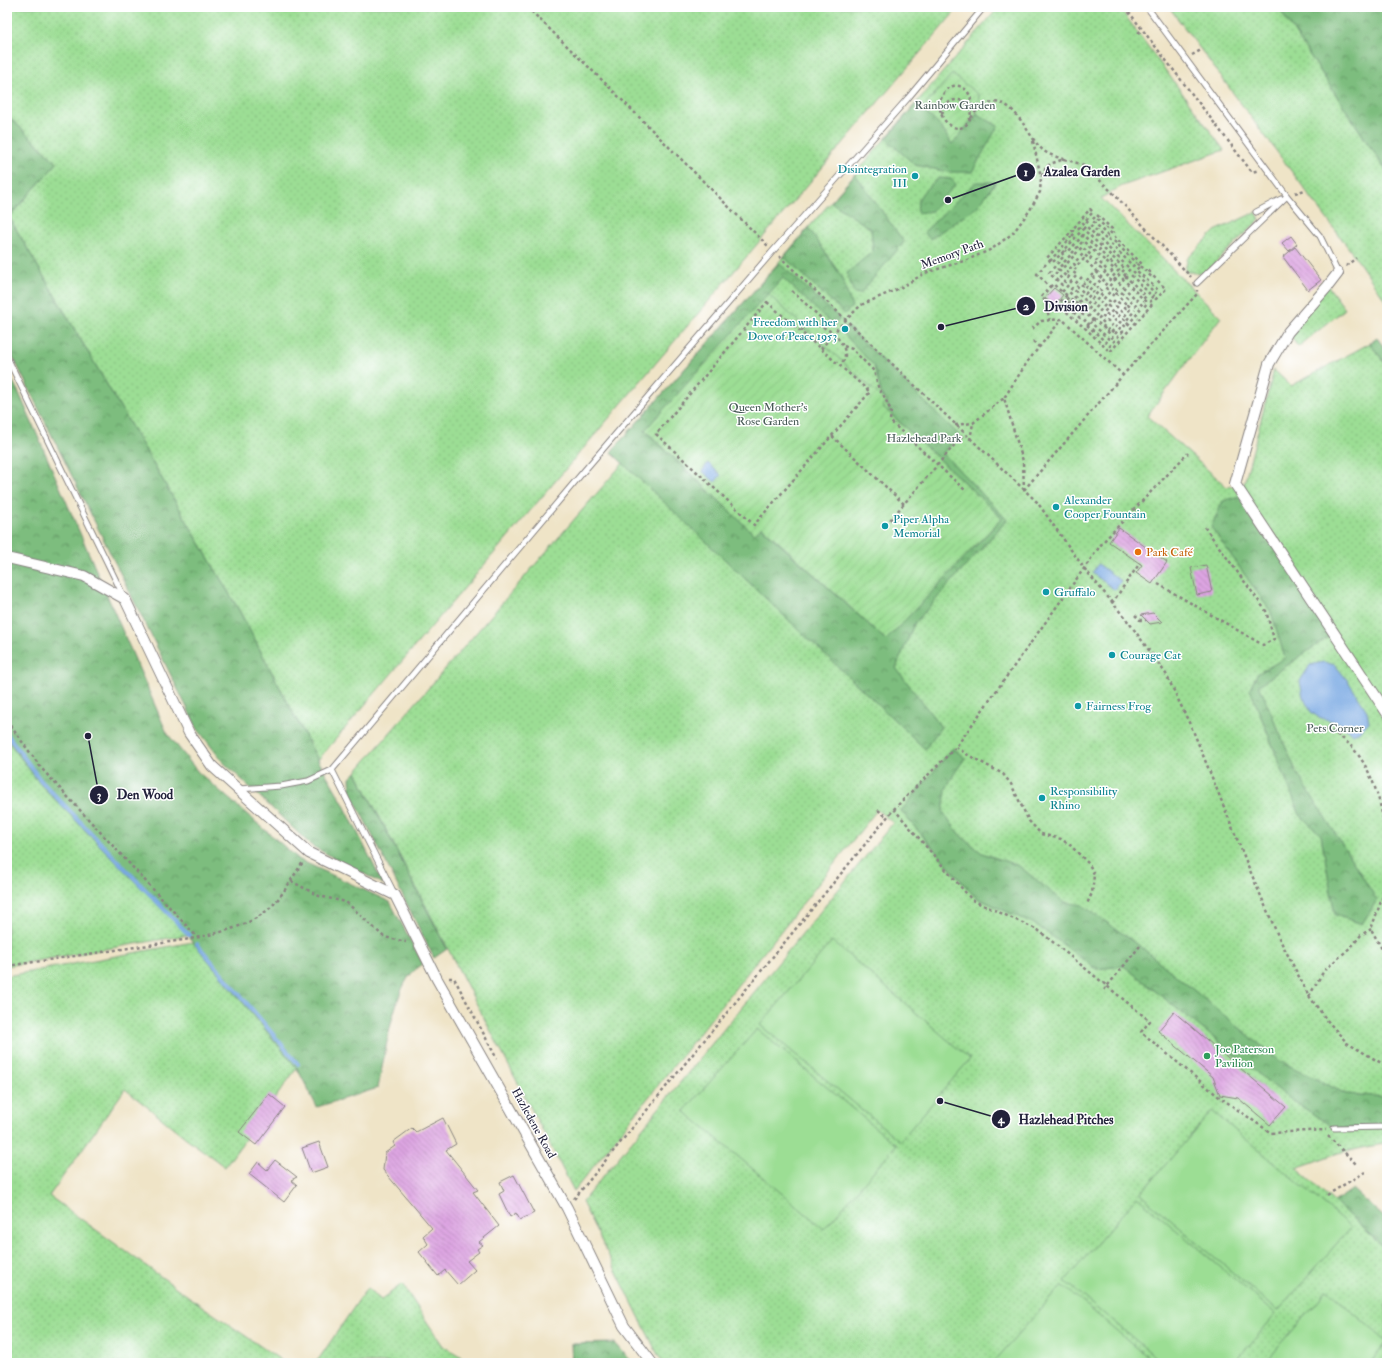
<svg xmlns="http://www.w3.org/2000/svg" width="1394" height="1370" font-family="'IM FELL Double Pica',serif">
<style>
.grass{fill:url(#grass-dots);stroke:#5f8068}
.forest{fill:url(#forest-crowns);stroke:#50705c}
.garden{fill:url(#garden-furrows);stroke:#5f8068}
.pitch{fill:#9cde94;stroke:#5f8068}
.water{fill:#79a9e3;stroke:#4e668f}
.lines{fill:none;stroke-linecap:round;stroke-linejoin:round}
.stream{stroke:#79a9e3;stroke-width:4}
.building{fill:url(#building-back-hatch)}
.service-casing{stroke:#888381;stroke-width:7}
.minor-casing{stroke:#888381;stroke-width:12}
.path{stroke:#888381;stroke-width:2.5;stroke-dasharray:3 3;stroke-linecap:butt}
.service{stroke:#fff;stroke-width:5}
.minor{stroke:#fff;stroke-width:10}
.culture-dot{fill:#0f9aa8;stroke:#fff;stroke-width:1.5}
.food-dot{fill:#e8710a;stroke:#fff;stroke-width:1.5}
.leisure-dot{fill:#2e9e5b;stroke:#fff;stroke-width:1.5}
.labels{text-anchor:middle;stroke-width:3;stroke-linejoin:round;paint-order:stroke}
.park-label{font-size:12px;fill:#475a56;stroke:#fff}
.culture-label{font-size:12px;fill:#0d838f;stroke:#fff;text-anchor:start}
.street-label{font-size:12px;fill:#22223b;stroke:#fff}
.food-label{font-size:12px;fill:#c56008;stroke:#fff;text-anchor:start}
.leisure-label{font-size:12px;fill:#27864d;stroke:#fff;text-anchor:start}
.leader{fill:none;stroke:#22223b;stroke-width:1.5}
.callout-dot{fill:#22223b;stroke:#fff;stroke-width:1.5}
.mark-label{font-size:12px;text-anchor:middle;font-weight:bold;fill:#fff}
.callout-label{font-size:13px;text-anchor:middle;font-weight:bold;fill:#22223b;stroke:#fff;stroke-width:3;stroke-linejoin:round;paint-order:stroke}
</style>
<defs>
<pattern id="grass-dots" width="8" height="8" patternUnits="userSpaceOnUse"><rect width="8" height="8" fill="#9cde94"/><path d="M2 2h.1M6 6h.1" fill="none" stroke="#86be80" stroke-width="1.8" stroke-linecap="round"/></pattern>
<pattern id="forest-crowns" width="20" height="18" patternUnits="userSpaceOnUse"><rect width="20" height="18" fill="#7dbd7e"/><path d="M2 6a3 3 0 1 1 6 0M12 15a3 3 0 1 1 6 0" fill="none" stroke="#669968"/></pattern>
<pattern id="garden-furrows" width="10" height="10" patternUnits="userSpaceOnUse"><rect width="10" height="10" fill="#9cde94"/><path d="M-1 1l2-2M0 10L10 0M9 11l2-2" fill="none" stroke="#86be80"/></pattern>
<pattern id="building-back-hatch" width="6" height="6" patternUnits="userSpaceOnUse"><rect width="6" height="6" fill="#dda5e2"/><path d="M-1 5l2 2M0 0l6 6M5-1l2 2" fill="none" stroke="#b386b8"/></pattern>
</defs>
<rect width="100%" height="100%" fill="#fff"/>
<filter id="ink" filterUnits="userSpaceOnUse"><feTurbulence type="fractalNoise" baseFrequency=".025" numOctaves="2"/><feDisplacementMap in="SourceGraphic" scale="8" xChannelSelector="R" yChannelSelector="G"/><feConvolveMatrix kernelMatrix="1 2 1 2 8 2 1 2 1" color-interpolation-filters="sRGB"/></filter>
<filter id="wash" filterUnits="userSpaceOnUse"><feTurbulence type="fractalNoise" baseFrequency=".012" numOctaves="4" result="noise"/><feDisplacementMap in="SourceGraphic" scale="16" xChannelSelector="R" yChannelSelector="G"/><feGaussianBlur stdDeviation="0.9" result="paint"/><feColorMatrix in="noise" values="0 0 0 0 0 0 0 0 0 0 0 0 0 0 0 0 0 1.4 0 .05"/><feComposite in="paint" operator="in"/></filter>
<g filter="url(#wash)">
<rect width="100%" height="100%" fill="#efe4c7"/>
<path class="grass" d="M7,7H959L318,760L240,612L9,217L57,163L7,115Z
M999,7H1119L1224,150L1122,186L1101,198L1221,317L1147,416L1227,487L1244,484L1274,370L1291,386L1370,343L1387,366V1143L1338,1153L1296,1168L1387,1249V1363H664L659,1357L582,1202L893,823L877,810L574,1191L356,772L623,463L611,452L759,285Z
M1169,7H1278L1387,172V303L1356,258Z
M1256,212L1260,219L1205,273L1185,272L1187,259L1215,231Z
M1328,286L1345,309L1298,347L1288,332Z
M7,739L40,784L187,935L7,966Z
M193,942L297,1068L225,1167L186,1138L125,1089L49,1196L199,1304L285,1363H7V976Z
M402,1284L443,1346L472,1363H311L318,1360L367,1288L381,1300Z"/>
<path class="forest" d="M1278,7H1387V172Z
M917,103L941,127L952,144L977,114L998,126L972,172H948L915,165L886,139Z
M7,115L57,163L9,217L240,612L318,760L342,801L383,884L312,846L222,761L197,728L7,345Z
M855,174L904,242L860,294L854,293L847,273L873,251L871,229L831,202Z
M939,178L951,179L956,184L932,211L918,213C915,195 927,188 939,178Z
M976,182H996L977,207L930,239L924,232Z
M809,228L841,276L852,307L845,314L784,257Z
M779,263L840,319L834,326L783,278L645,431L754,534L761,527L886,640L1002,518L892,415L891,416L886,401L882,396L874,366L841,331L847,326L959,435L943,453L1007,520L914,624L896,668L941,727L925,749L611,452Z
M1377,338L1387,351V366L1370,343Z
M7,370L19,393L167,733L198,772L300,860L390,902L423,964C419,967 414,970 411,974C393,994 384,1060 378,1088L317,1107L297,1068L187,935L40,784L7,739Z
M1239,496L1334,633L1259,685L1296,771L1377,900L1362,924L1335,915L1321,835L1300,815L1250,689L1257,674L1285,658L1271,612L1211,527L1223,501Z
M953,748L965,758L954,774L946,789L943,812L960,835L982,853L1019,866L1064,902L1082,905L1140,946L1280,1061L1346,1094L1387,1097V1127L1334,1128L1286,1096L1124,966L1096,969L1038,926L975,897L901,811Z
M356,772L447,949L434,958L351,793L350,778Z
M1353,1189L1387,1220V1249L1334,1202Z
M615,1343L633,1363H572L571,1344Z"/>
<path class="garden" d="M952,74L979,95L977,114L952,144L941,127L922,109Z
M768,294L886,401L882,406L1002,518L886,640L762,527L754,534L645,430Z"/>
<path class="pitch" d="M832,941L970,1059L900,1141L760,1025Z
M757,1029L896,1145L824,1229L684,1111Z
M1212,1111L1351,1227L1278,1311L1140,1194Z
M1137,1197L1276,1314L1234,1363H1163L1065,1281Z
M1062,1285L1155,1363H993Z
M1327,1290L1387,1342L1370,1363H1265Z"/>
<path class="water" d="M708,463L721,475L715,482L702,471Z
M1098,564L1121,581L1115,590L1092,573Z
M1323,662L1335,665L1348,681L1367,711L1369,722L1360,731L1353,734L1339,723L1318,717L1311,712L1303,697L1300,681L1310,665Z"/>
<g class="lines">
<path class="stream" d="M7,734L41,781L189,935
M197,944L298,1064"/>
</g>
<g id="blocks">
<path class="building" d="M1291,236L1297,244L1289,251L1282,243Z
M1295,247L1321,280L1308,290L1283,257Z
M1054,288L1063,295L1054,306L1045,298Z
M1119,528L1167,562L1152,584L1136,573L1142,565L1109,542Z
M1206,565L1212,592L1197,595L1191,568Z
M1153,613L1162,622L1150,624L1141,615Z
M1174,1012L1286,1107L1270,1125L1238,1098L1220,1095L1213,1077L1158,1031Z
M269,1094L285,1107L256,1145L239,1132Z
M443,1118L456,1144L446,1150L478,1190L473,1192L499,1226L479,1242L483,1245L477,1249L479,1252L467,1261L475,1270L458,1285L445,1270L438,1276L419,1252L428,1244L423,1236L432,1228L383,1170L385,1153L395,1146L393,1142L412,1128L416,1132Z
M319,1142L328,1167L311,1173L302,1148Z
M275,1160L297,1177L291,1180L297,1185L284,1202L249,1174L258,1162L267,1170Z
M514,1175L534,1213L520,1220L516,1213L510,1217L499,1194L504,1191L500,1182Z"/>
</g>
</g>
<g filter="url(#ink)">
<use href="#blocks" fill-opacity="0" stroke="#888381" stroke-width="1"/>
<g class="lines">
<g class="service-casing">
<path id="service" d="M1147,7L1287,196L1320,236L1338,273
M1256,212L1281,199
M1197,283L1287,196
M7,357L124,597
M238,789L281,786L308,781L332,770
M394,893L332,770L584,471L773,251L908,98L984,7
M1334,1128L1387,1127"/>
</g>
<g class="minor-casing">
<path id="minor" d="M1338,273L1328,286L1288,332L1269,364L1235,484L1387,713
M7,558L84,576L125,599L189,733L212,766L309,853L395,895L437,979L567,1208L624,1326L652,1363"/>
</g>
<path class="path" d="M527,7L604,82L768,246
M1125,7L1252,172L1259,170
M1138,33L1142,30
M1192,55L1201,50
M942,114C947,91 975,99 970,118C963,140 934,122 941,99C950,74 977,88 970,110
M971,118C975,111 981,106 989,103C1016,96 1027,138 1044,151C1049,155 1057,157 1064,159
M1033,141L1041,177
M1295,193L1305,190
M1097,215L1112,229L1113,233
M1086,221L1108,241L1110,238L1092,220L1095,217L1142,264
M1083,229L1086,226L1130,269L1122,278L1143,299L1146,296L1124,275
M1072,236L1075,233L1072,230L1090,209L1093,212L1076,231
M1114,241L1136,263
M1111,244L1133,266L1136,263L1140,266L1136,270L1158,290L1155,293L1134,272L1131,275L1149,293L1146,296
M1062,253L1083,229L1102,247L1099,250L1083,235L1068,252L1065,250
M779,256L1037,502L1084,568L1130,624L1166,674L1194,733L1248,866L1279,938L1309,996L1326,1019L1347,1043L1383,1064L1387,1065
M1050,261L1072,236L1069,234L1047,258L1052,263L1062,253L1064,256L1049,273L1062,285L1065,282L1055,272L1058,269
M1046,264L1037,274L1050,287L1041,297L1048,303
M1140,266L1145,271L1147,269L1150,272L1148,274L1152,277L1153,276L1166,289L1156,299L1153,296L1154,295
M1346,266L1356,258
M1060,271L1058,269L1083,241L1114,269L1101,283L1098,280L1107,270L1097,260L1094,263L1101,269L1085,288L1081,284
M1082,277L1075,284L1085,294L1095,284L1098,287L1085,300L1072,288L1069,292L1085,306L1100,290L1103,293L1086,312L1069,297L1066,300L1083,315L1080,318L1063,303L1060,306L1081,325L1114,287L1117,290L1115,292
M1115,279L1107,289L1104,286L1119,270L1102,253L1105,250L1125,269L1115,279L1144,307L1147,303L1143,299
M1050,287L1053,284L1062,292
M792,291L821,318L823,327
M1121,292L1144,313
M1067,295L1062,292L1077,275L1073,272L1077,267L1074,264L1067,272L1070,275L1068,278L1060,271L1082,247L1092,256L1090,259L1083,254L1076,261L1079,264L1084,259L1096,271L1084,283L1083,282
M1112,296L1115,292L1125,303L1123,305L1126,308L1128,305L1131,308L1123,318L1126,321
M767,302L870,392L754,525L656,434Z
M1093,319L1103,327L1105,324L1099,318L1101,315L1108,321L1116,313L1113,310L1108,315L1104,312L1109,307L1106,304L1085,328L1110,352L1153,303L1149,300L1153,296
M1050,321L1046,306L1048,303L1054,308L1067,295
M1129,324L1126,321L1135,310
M1087,325L1110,346L1123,331L1120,328L1110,340L1090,322
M1103,327L1110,334L1120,322L1126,327L1138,313
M1032,329L1041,321L1062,319L1123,375
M801,331C805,328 807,325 812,325C825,323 845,341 845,354C845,359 843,362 840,366
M1107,331L1122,312L1116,306L1119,303L1115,300L1112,303L1108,300
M1033,341L1039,347
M844,346L852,349L874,371L879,390L883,394L891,411L890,421L966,491
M821,349L838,328L861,305L900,288L925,273L967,260L992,249L1013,233L1030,210L1040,192L1041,178L1045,169L1050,164L1064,159L1084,165L1112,192L1191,277
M955,425L973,423L1004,398
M832,436L904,504
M970,440L973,423
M1024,490L1123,375L1197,294V290
M1024,490L1023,461L1004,398L1028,361L1062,319
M890,520L964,434
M1158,584L1263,645L1274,639L1266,611L1203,525
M1112,603L1140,563
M1135,615L1140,620H1146
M7,721L42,769L198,938
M1326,729C1372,747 1386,813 1387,857
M956,747L968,755L1003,774L1011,784L1029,821L1041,834L1061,839L1070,845L1089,864L1094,874L1093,885L1092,893L1087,904
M894,809L972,900L1038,930L1150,1021L1141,1032L1218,1096L1271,1133L1326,1130
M878,810L888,818
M1381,812L1387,809
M291,881L319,896L346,902L384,937L406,942
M1387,885L1371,929L1387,958
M7,966L190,939C219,933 249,927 271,907C284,894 293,876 303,862
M449,978H454L497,1059
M1104,990L1140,946
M1309,996L1322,974L1327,968L1352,946L1361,935L1371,929
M1328,1136L1356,1164
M1327,1195L1365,1172
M574,1199L894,809L956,747L1103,542L1188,453"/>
<use href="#service" class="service"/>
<use href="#minor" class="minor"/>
</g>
</g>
<g class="culture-dot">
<circle cx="915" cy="176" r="4"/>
<circle cx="845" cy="329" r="4"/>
<circle cx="1056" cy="507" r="4"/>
<circle cx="885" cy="526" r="4"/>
<circle cx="1046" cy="592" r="4"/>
<circle cx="1112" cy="655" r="4"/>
<circle cx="1078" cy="706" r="4"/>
<circle cx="1042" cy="798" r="4"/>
</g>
<circle class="food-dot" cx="1138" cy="552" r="4"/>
<circle class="leisure-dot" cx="1207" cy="1056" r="4"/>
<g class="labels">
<g class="park-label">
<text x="955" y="109">Rainbow Garden</text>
<text x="768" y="411">Queen Mother's<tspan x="768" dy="14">Rose Garden</tspan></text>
<text x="924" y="442">Hazlehead Park</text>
<text x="1335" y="732">Pets Corner</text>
</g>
<g class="culture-label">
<text x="907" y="173" text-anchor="end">Disintegration<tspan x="907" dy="14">III</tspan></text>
<text x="837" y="326" text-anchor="end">Freedom with her<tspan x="837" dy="14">Dove of Peace 1953</tspan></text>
<text x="1064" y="504">Alexander<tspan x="1064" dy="14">Cooper Fountain</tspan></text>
<text x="893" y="523">Piper Alpha<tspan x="893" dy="14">Memorial</tspan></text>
<text x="1054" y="596">Gruffalo</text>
<text x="1120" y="659">Courage Cat</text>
<text x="1086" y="710">Fairness Frog</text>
<text x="1050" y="795">Responsibility<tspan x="1050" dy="14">Rhino</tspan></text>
</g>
<g class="street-label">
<text transform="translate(952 254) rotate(-20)" y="4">Memory Path</text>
<text transform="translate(534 1123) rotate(61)" y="4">Hazledene Road</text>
</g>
<g class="food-label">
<text x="1146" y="556">Park Café</text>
</g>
<g class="leisure-label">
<text x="1215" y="1053">Joe Paterson<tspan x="1215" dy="14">Pavilion</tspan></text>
</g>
</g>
<path class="leader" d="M948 200L1026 172M941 327L1026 306M88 736L99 795M940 1101L1001 1119"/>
<g class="callout-dot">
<circle cx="948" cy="200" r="4"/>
<circle cx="941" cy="327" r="4"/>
<circle cx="88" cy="736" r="4"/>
<circle cx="940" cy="1101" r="4"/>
<circle cx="1026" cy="172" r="10"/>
<circle cx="1026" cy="306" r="10"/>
<circle cx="99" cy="795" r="10"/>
<circle cx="1001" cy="1119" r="10"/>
</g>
<g class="mark-label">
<text x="1026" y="176">1</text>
<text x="1026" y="310">2</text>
<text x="99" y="799">3</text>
<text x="1001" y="1123">4</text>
</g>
<g class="callout-label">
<text x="1082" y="176">Azalea Garden</text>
<text x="1066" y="311">Division</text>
<text x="145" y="799">Den Wood</text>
<text x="1066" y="1124">Hazlehead Pitches</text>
</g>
<rect width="1394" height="1370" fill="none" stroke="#fff" stroke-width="24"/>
</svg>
